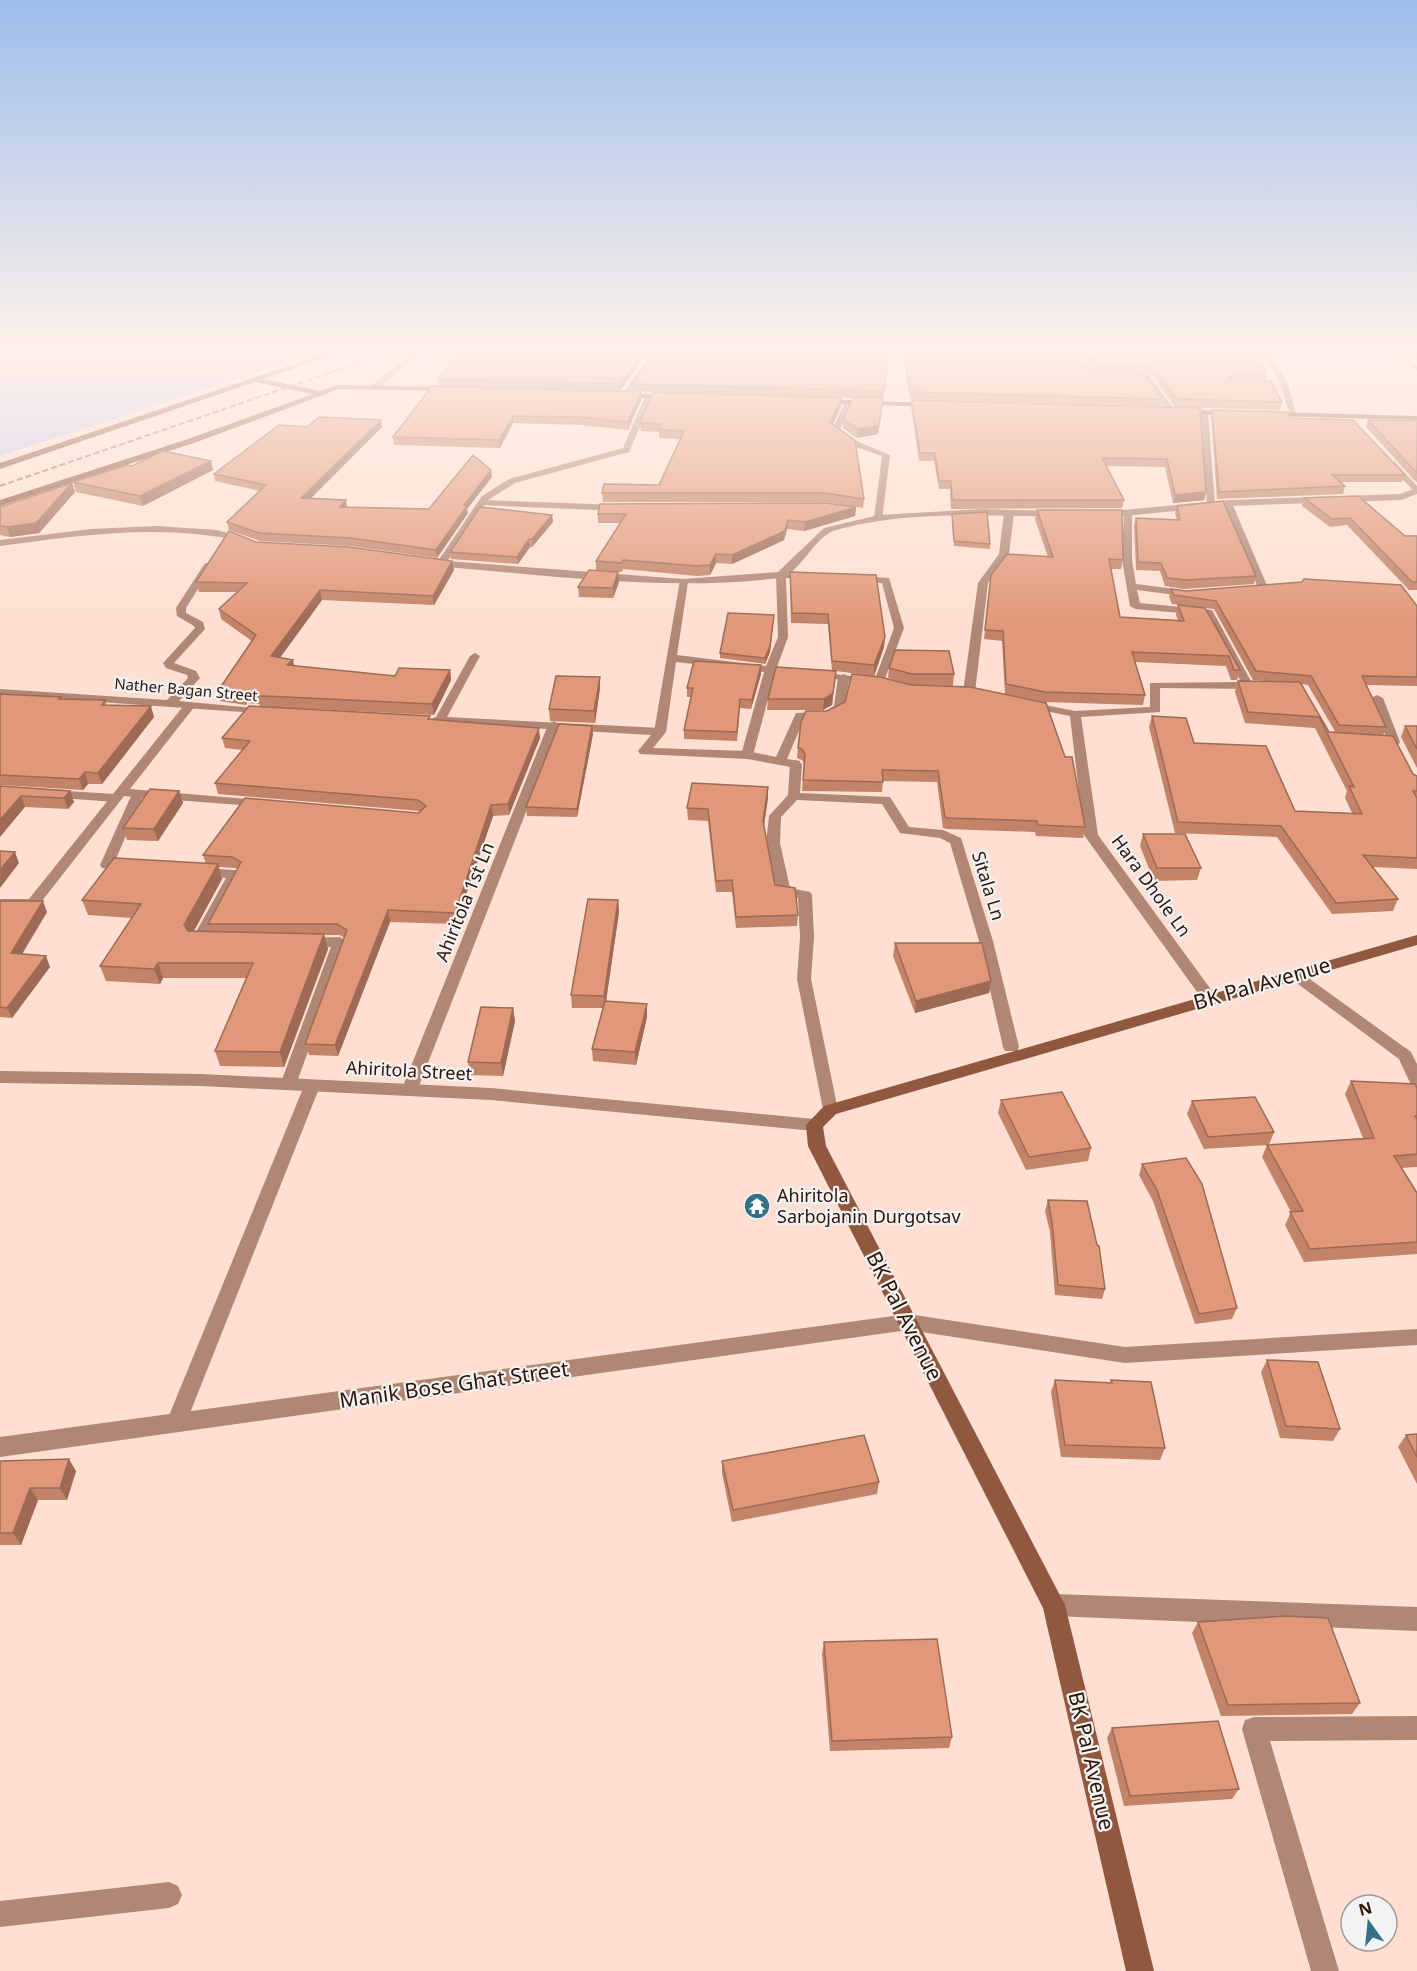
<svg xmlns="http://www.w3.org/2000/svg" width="1417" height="1971" font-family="'Noto Sans',sans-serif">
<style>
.water{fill:#cacbef}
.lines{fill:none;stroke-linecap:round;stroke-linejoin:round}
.service{fill:#b08775;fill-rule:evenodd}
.minor{fill:#b08775;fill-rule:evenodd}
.tertiary{fill:#b08775;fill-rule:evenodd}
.secondary{fill:#92583f;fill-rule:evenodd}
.rail{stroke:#96796c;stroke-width:2;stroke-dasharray:6 3;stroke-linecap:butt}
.wall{fill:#c28368;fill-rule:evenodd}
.shaded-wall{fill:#9e6a55}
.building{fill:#e19879;stroke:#9e6a55;stroke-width:1.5}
.labels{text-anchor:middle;stroke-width:4.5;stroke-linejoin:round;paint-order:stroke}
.far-street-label{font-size:15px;fill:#2f1408;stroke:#f3f3f3}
.street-label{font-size:18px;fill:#2f1408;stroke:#f3f3f3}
.poi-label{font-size:18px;fill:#2f1408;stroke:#f3f3f3;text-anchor:start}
.near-street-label{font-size:21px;fill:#2f1408;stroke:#f3f3f3}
</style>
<rect width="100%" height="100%" fill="#fedfd1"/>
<path class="water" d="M0,349H328L0,456Z"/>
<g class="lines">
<path class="service" d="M1387,349H1394L1417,366V371Z
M646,394L653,396L629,452L515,483L488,500L444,566H438L436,564L482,496L509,479L623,448Z
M849,400L853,402L840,429L859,442L890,455L882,520L874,518L882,456L853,446L832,430L845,402Z
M1204,410L1208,412L1215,505L1211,508L1207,505L1200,412Z
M1388,461H1394L1417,486V494L1388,465Z
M1225,501L1232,503L1268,588L1267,590L1258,588L1224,503Z
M1009,510L1014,513L1009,554L988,583L975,692L969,695L963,692L978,583L999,554L1004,513Z
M1124,511L1132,513V560L1136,584L1191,591L1196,594L1191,597L1137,590L1140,603L1212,610L1252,683L1263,686L1257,689L1160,688V712L1081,717L1098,835L1215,995L1218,999L1215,1003H1205L1084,835L1070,716L1026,707L1024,705L1030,702L1075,711L1150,707V683L1241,682L1204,615L1135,609L1130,606L1122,560Z
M781,572L810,573L815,576L810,579L786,578L788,637L777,667L875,679L894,628L882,583L858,582L853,579L858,576L889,578L904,628L883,684L775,673L753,755L747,759L741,755L764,672L676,662L666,732L664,734H656L654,732L680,580L688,582L677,655L766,666L778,637L776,575Z
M189,703L195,706L130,789L260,800L264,801L266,804L264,807L124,796L38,906L0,907V899H29L185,704Z
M554,721L560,725L417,1091L415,1095H403L401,1091L548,725Z
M796,760L802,764L800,793L890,797L909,827L943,830L961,838L993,941L1019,1047L1017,1051H1005L1003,1047L979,941L950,843L940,838L900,833L882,804L797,800L781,817L780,843L790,888L810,892L812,895L814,937L811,979L838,1110L836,1114H824L797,979L800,937L798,898L779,894L777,891L766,843L769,816L788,795L790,764Z
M1295,970L1300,972L1411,1052L1417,1064V1087L1411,1085L1399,1059L1290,978L1288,975L1290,972Z
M908,1314L1125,1347L1417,1329V1345L1125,1363L908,1330L0,1457V1437Z
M1054,1594L1417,1607V1631L1054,1616L1046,1613L1043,1605L1046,1597Z
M1417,1716V1740L1270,1741L1339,1971H1311L1242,1729L1245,1720L1254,1717Z
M169,1882L178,1886L182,1895L178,1904L169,1908L0,1927V1901Z"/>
<path class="minor" d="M418,349H425L378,389H372V385Z
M653,349H659L627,397H621Z
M1071,349H1077L1080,365L1055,363L1058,359L1073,360Z
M1262,349H1268L1288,384L1297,417L1290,415L1280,384L1267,359L1234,356L1238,354L1264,355Z
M1135,376H1150L1176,412L1175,414H1169L1145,380H1135Z
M1417,488V494L1401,500L1228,506L1103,518L1098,515L1103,512L1228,500L1400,494Z
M482,500L620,505L624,508L620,511L479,505L478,503Z
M982,509L1055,511L1060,514L1055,517C987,515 898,511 833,531C815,537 798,576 779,578C665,592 548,575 434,566L429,563L434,560L683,579L778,572L824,528L879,515Z
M156,526L217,530L250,539L245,542C164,523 82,535 0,546V540L91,529Z
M205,563L213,565L186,608V613L203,622L205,629L174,663L196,671L200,678L179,701L265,709L269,710V714L0,695V689L167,700L188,678L187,675L166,668L163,663L195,628L194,626L177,616L176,608Z
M475,653L480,656L447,717L660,728L666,732L653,748L747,751L776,757L796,713L824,712L834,706L838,677L844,674L850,677L843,710L826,719H804L787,759L800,761V767L796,768L747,759L640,754L638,751L651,735L429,722L427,720L436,717L470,656Z
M1377,695L1383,698L1400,742L1398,745L1394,746L1388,742L1371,698Z
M51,790L115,794L121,798L115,802L47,797L45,794Z
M138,790L144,794L115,861L129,862L136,866L129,870L102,868L100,865L132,794Z
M201,868L235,870L242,874L207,937L214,942L207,947L193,944L191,941L226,878L196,875L194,872L196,869Z
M340,937L347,942L296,1085L294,1089H282L280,1085L331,947L306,948L299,943L306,938Z
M312,1080L318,1082L320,1086L186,1423L183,1430L176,1432L169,1430L166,1423L304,1086L306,1082Z"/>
<path class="tertiary" d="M0,1071L201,1074L491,1088L814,1119L820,1121L822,1125L820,1129L814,1131L491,1100L201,1086L0,1083Z"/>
<path class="secondary" d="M339,349H348L263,379L320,391L338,385L448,387L452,389L448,391L339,389L194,443L0,506V500L188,439L313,394L255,382L0,469V463Z
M619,393L670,395L674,397L670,399L622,397H619Z
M817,399L931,403L935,405L931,407L820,403H817Z
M1177,410L1231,411L1235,413L1231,415L1180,414L1176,412Z
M1267,412L1417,416V420L1270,416H1267Z
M1417,935V945L836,1114L823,1127L826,1146L1065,1605L1154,1971H1126L1043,1608L808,1146L806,1125L824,1106Z"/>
<path class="rail" d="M0,486L399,349"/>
</g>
<path class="wall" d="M658,349H890L878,434L857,438L843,428V419L854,398L631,391V384L693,358L658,355Z
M902,349H1020L1023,353L1096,372L1162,399L1161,406L910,399Z
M1025,349H1071V351L1070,357L1028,353Z
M1078,349H1144L1267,373L1265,380H1233L1282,402L1280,410L1175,407L1152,375L1098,371L1082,361Z
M1147,349H1256L1255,352Z
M1396,349H1417V362L1408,353Z
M645,356L620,391L439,386L438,379Z
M641,392V400L628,430L581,425L513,423L500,448L394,445L393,437Z
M841,398V406L833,424L864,499L863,508L825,502H603L602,493L659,485L680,439L659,438V432L641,431L640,423Z
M912,400L1200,408L1206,492L1204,500L1173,503L1165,467L1106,466L1124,500L1122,508L951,509L950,489H939L934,461H919L911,408Z
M1212,410L1290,418L1405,475L1402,482H1341L1345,486L1343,494L1217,499L1211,416Z
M1368,420L1417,421V482H1416L1366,427Z
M307,427H382L310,499L347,507L429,509L492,477L467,509L468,513L437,558L351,546L260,541L229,530L227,522L260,491L215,481L214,474Z
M132,466L213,470L143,506L76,492L73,482Z
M75,492L39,533L10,537L0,535V507Z
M1304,498L1405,536H1417V590H1409L1347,525L1330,527L1302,506Z
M1177,506L1256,576L1254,584L1184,589L1165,586L1160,571L1136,570L1134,526L1136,518L1177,520L1175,513Z
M856,507L855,516L804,531L787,529L784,540L732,564L716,563L710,575L697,576L623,569L622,572L596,570V561L620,523H598V514Z
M1037,510L1123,560L1121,569H1111L1120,617L1178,620L1176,615L1178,605L1202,607L1172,604L1169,597L1171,589L1186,591L1417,606V686L1366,685L1386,727L1383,736L1413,774L1417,776V869L1373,867L1398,899L1393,911L1332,914L1277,837L1175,833L1149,727L1152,716L1295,811L1352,813L1345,798L1347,791L1315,728L1245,723L1235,692L1238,681L1277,682L1253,680L1214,609L1205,608L1240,670L1237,680H1231L1226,666L1135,662L1145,695L1143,705L1044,702L1005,694L1002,641L984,639L991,575L1048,557L1035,519ZM1301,684L1308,685L1336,733L1329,732Z
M952,514L990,544V549L954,546L952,519Z
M552,515L553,522L532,547H530L518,564L451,559L450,552Z
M256,542L452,561L454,570L434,605L322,600L280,658L294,666L395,676L450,670L451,680L434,715L272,707L430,720L540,738L509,815L493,816L456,924L390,922L338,1056L309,1055L305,1044L344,938L340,935H324L328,949L284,1067L220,1066L215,1051L247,978H163L160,984L106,981L100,966L132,918L88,915L82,900L206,864L203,855L418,813L420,811L218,794L215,783L242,750L225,748L222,738L260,706L259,704L247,703L246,705L220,701L218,691L252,641L221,619L219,609L237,592H199L196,582ZM219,867L235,868L237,869L208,924L211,932L194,931L222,879Z
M790,572L885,637L884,647L874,676L836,671L832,705L823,710H767L768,699L832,671L828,624L791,623Z
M619,582L613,598L579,597L578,587Z
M774,615L770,652L765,664L720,658V653Z
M889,668L954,674L953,686L910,685L888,678Z
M761,674L751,709L740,708L737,741L684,739V730L691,697H687V688Z
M600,677V688L595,723L550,721L549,709Z
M0,694L61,697L62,699L105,700L107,705L154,717L102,784H88L83,790L0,785Z
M806,711L1085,827L1083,838L1036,836L1035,832L947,829L943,828L937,782L883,781L882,792L802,791L804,764L802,760L797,758L798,748Z
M1405,726H1417V768L1401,737Z
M593,734L577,817L527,816L526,807Z
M0,786L70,791L74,802L68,809L25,807Z
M179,791L183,803L158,841L127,840L123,828Z
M768,798L764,825L775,885L798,915L797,926L736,928L732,892H716L708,821L688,820L687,808Z
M1143,834L1201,868L1197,880L1154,881L1140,846Z
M618,900L619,912L606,1001L647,1004V1017L636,1065L593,1061L592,1049L603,1008H572L571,995Z
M0,903L47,912L22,954L50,967L12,1018L0,1017Z
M895,943L991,981L989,993L915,1013L893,956Z
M513,1008L515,1021L503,1076L470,1075L468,1062Z
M1351,1081L1417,1088V1167L1402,1168L1417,1193V1254L1304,1262L1285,1225L1291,1212L1262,1157L1267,1145L1204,1149L1187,1114L1192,1101L1274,1132L1269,1145L1363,1138L1345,1094Z
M1001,1100L1091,1148L1088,1161L1026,1170L998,1113Z
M1142,1164L1237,1308L1232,1319L1195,1324L1153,1201L1139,1175Z
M1048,1200L1105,1289L1102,1299L1055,1295L1050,1232L1045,1211Z
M1267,1360L1340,1429L1333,1441L1280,1438L1261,1372Z
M1055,1380L1110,1383L1111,1380L1165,1448L1160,1460L1061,1457L1051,1392Z
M1417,1434V1484L1398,1447L1406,1435Z
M0,1461L76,1471L67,1500H38L21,1545H0Z
M722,1461L879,1482L877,1494L732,1522L722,1473Z
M1198,1622L1360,1703L1352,1714L1221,1716L1192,1633Z
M824,1642L952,1737L949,1748L830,1751L822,1654Z
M1112,1728L1239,1789L1232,1799L1124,1806L1107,1738Z"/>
<path class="shaded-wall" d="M645,349V356L620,391V384Z
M1235,373L1233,380L1229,378Z
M641,392V400L628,430V422Z
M841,398V406L830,431V422Z
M883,398L878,434L857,438L858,429Z
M513,416V423L500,448L499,440Z
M381,420L382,427L303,506L301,498Z
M211,461L213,470L143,506L140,496Z
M491,470L492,477L467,509L468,513L437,558L436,550L464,505Z
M72,483L75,492L39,533L10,537L7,527Z
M1206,492L1204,500L1173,503L1175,495Z
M346,500L347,508L340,507Z
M856,507L855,516L804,531L805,522Z
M552,515L553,522L532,547V539Z
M788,520L787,529L784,540L732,564V555Z
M529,539L530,547L518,564L517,557Z
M716,554V563L710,575V565Z
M452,561L454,570L434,605L433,596Z
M618,572L619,582L613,598V588Z
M320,590L322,600L273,667L271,656Z
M774,615L770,652L765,664V658Z
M885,637L884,647L874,676V665Z
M293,660L295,671L287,665Z
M761,665V674L751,709L752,700Z
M450,670L451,680L434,715L432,704Z
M836,671L832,705L823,710L824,699Z
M600,677V688L595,723L594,711Z
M245,692L247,703L246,705L243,694Z
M151,706L154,717L102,784L98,773Z
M592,726L593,734L577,817V809Z
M539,728L540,738L509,815L508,804Z
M85,772L88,784L83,790L79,779Z
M768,787V798L763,832V821Z
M70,791L74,802L68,809L64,798Z
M179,791L183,803L158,841L154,829Z
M21,796L25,807L0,837V820Z
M491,805L493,816L456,924L455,913Z
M15,852L19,863L0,888V870Z
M218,864L222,879L189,940L184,925Z
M618,900L619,912L605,1008L604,996Z
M43,901L47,912L16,964L11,953Z
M388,910L390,922L338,1056L335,1045Z
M324,934L328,949L284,1067L280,1052Z
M46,956L50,967L12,1018L7,1008Z
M158,963L163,978L160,984L154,969Z
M991,981L989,993L915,1013L916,1001Z
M647,1004V1017L636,1065L635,1052Z
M513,1008L515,1021L503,1076L501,1063Z
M69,1459L76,1471L67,1500L60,1488Z
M30,1488L38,1500L21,1545L13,1533Z"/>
<path class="building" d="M460,349H645L620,384L438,379Z
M665,349H890L884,391L631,384L652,356L694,358L700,355L698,352Z
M904,349H1020L1023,353L1075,360L1096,372L1145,375L1162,399L910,392Z
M1056,349H1071V351Z
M1081,349H1144L1256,354L1267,373H1235L1229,378L1235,381H1271L1282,402L1177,399L1153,368L1099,364L1083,354Z
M432,386L641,392L628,422L580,417L513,416L499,440L393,437Z
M653,392L841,398L830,422L855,441L864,499L825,493H602L604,484L659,485L684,431L659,430L661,424L640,423Z
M854,397L883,398L879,425L858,429L843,419Z
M912,400L1200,408L1206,492L1175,495L1167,459L1102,458L1124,500H952L951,481H939L935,453H920Z
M1212,410L1287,412L1290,418L1353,420L1405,475H1332L1345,486L1219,492Z
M319,417L381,420L301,498L346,500L340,507L429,509L473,455L491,470L464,505L467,506L436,550L350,538L259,533L227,522L266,485L214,474L279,425L307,427Z
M1368,420L1417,421V473Z
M163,451L211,461L140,496L73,482L128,465L132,466Z
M72,483L36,523L7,527L0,526V507Z
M1358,496L1405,536H1417V582H1412L1350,518L1332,519L1304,498Z
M1223,501L1256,576L1186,580L1167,578L1161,563L1138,562L1136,518L1180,520L1177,506Z
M825,503L856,507L805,522L788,520L785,531L732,555L716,554L710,565L697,566L623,560L622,563L596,561L626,514H598L600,504Z
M480,507L552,515L532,539H529L517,557L450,552Z
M1037,510H1122L1123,560L1109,559L1120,617L1184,621L1178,605L1205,608L1240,670H1234L1229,656L1132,652L1145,695L1045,692L1006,684L1003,631L985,630L991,575L1007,554L1053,557Z
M987,512L990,544L954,541L952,514Z
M229,531L256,542L349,547L452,561L433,596L320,590L271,656L293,660L287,665L395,676L399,668L450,670L432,704L265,696H257L259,693L245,692L243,694L218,691L256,635L219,609L247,583L196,582Z
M589,570L618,572L613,588L578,587Z
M790,572L876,575L885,637L874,665L832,661L828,614L792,613Z
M1304,579L1401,585L1417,606V677L1362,676L1386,727L1339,725L1311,676L1256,671L1216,601L1174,595L1171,589L1186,591L1302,582Z
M728,613L774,615L770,646L765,658L720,653Z
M895,650L949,651L954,674H912L889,668Z
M694,661L761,665L752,700L740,699L737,732L684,730L693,688H687Z
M776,667L836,671L833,693L824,699H768Z
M852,674L880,677L911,685L970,687L1046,703L1065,757H1072L1085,827L1038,825L1037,821L948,818L945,817L938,771L882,770L883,782L803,780L805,754L802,749L798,748L801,722L806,711H827L845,702Z
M556,676L600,677L594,711L549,709Z
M1238,681L1300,682L1329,732L1393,736L1413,774L1417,776V791H1413L1417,798V858L1363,855L1398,899L1336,903L1281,826L1178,822L1152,716L1186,718L1194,743L1266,746L1295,811L1362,814L1349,786L1354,787L1319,717L1248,712Z
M0,694L61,697L59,699L105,700L102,705L151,706L98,773L85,772L79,779L0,775Z
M249,706L430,716L428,719L539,728L508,804L491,805L455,913L388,910L335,1045L305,1044L347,930L337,924H208L241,862L232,857L203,855L245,798L418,813L426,806L418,800L215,783L250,741L222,738Z
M559,724L592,726L577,809L526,807Z
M1405,726H1417V749Z
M692,783L768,787L763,821L775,885L795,888L798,915L736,917L732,880L716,881L708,809L687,808Z
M0,786L70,791L64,798L21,796L0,820Z
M150,789L179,791L154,829L123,828Z
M1143,834H1185L1201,868H1157Z
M0,851L15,852L0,870Z
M114,858L218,864L184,925L188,931L324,934L280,1052L215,1051L253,963H158L154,969L100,966L141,904L82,900Z
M588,899L618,900L604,996L571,995Z
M1,901H43L11,953L46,956L7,1008L0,1007V903Z
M895,943H982L991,981L916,1001Z
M605,1001L647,1004L635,1052L592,1049Z
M481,1007L513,1008L501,1063L468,1062Z
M1351,1081L1415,1084L1417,1088V1116H1415L1417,1119V1154L1394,1156L1417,1193V1242L1310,1249L1290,1212L1303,1211L1267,1145L1374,1138Z
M1062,1092L1091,1148L1029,1157L1001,1100Z
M1255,1097L1274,1132L1208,1137L1192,1101Z
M1186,1158L1202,1184L1237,1308L1199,1314L1157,1190L1142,1164Z
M1048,1200L1087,1201L1097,1245L1099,1246L1105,1289L1058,1285L1052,1222Z
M1267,1360L1318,1362L1340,1429L1286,1426Z
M1055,1380L1112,1383L1111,1380L1151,1382L1165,1448L1065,1445Z
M1417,1434V1457L1406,1435Z
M864,1435L879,1482L733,1510L722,1461Z
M69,1459L60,1488H30L13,1533H0V1461Z
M1285,1616L1328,1618L1360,1703L1228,1705L1198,1622Z
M937,1639L952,1737L832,1741L824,1642Z
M1218,1721L1239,1789L1130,1796L1112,1728Z"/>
<linearGradient id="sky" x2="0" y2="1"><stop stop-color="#9cbdeb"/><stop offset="0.56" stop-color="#fff1ea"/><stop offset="1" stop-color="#fff1ea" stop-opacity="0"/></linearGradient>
<rect width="1417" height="625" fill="url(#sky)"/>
<defs>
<g id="temple-disc" transform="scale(1.35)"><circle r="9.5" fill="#327086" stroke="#f3f3f3"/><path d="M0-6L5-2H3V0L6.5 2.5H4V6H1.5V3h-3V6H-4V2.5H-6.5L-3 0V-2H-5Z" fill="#fff"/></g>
</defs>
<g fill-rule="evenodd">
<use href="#temple-disc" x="757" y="1206"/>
</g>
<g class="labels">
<g class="far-street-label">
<text transform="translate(186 690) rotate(5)" y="5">Nather Bagan Street</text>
</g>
<g class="street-label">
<text transform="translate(988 886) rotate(73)" y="6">Sitala Ln</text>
<text transform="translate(1151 886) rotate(54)" y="6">Hara Dhole Ln</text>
<text transform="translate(465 902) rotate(-68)" y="6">Ahiritola 1st Ln</text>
<text transform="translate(409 1071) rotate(3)" y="6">Ahiritola Street</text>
</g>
<g class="poi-label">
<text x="777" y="1202">Ahiritola<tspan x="777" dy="21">Sarbojanin Durgotsav</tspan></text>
</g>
<g class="near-street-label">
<text transform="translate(1262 984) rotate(-16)" y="7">BK Pal Avenue</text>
<text transform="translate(904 1316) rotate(63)" y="7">BK Pal Avenue</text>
<text transform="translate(454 1385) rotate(-8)" y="7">Manik Bose Ghat Street</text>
<text transform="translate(1091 1761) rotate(77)" y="7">BK Pal Avenue</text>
</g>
</g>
<g transform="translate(1369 1923) rotate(345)"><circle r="28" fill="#f3f3f3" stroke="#a59a95" stroke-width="1.5"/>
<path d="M0-4.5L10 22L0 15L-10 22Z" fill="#327086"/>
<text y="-9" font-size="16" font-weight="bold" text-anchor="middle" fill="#2f1408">N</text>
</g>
</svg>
